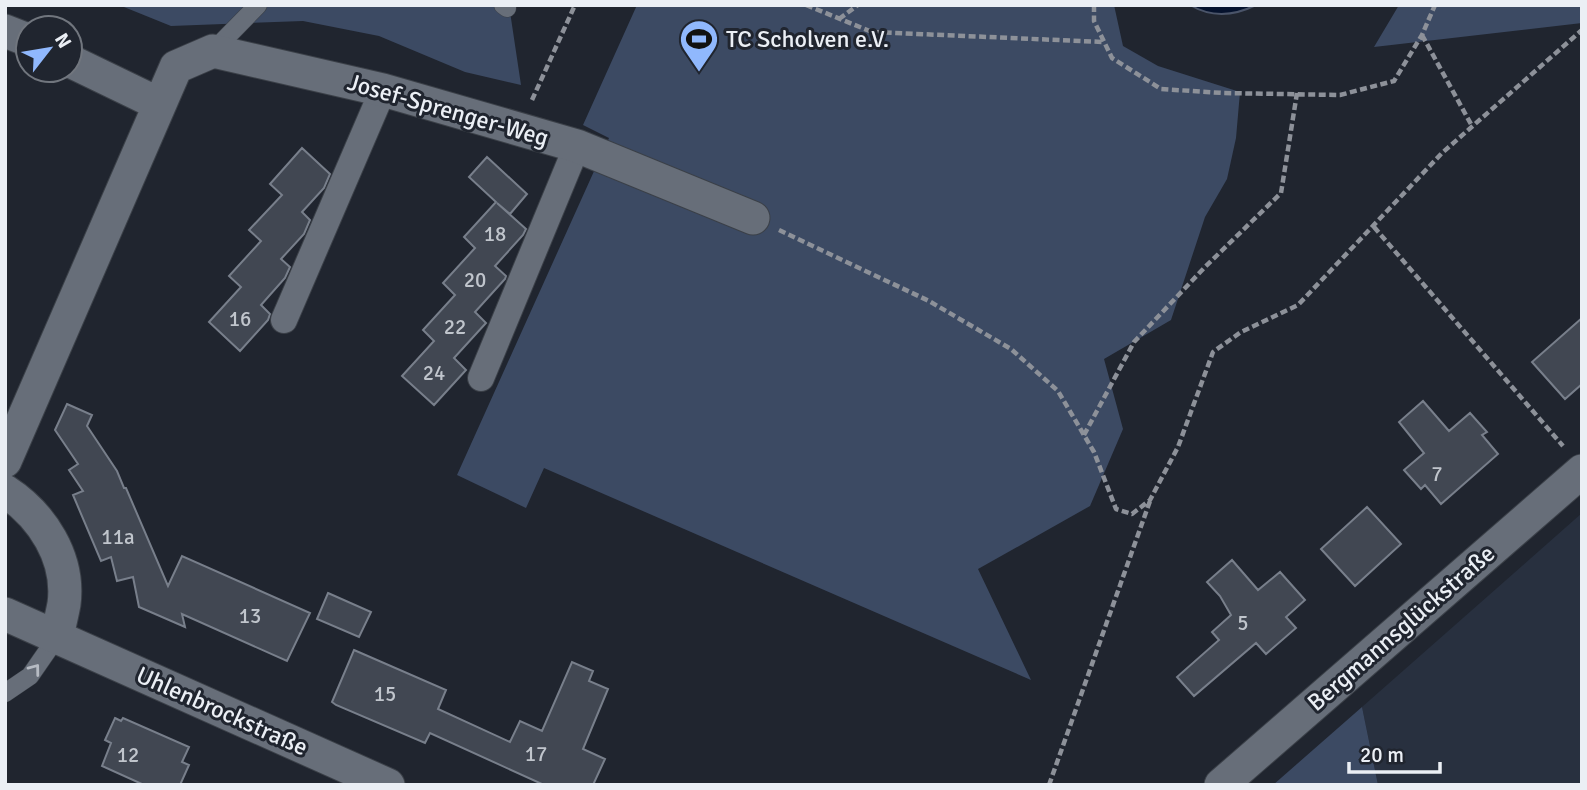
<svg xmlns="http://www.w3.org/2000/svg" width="1587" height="790" font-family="Signika,sans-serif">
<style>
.built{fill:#28303f}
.green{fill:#3c4a63}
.water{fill:#05122d;stroke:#4a5469;stroke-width:2}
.building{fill:#414752;stroke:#787f8b;stroke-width:2}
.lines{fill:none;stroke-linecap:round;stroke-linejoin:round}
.service-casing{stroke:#3b4048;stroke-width:19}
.pedestrian-casing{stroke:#3b4048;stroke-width:28}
.minor-casing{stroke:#3b4048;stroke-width:35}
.path{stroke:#8d9199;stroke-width:4.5;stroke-dasharray:7 3.5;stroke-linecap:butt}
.service{stroke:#676e79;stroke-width:18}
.pedestrian{stroke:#676e79;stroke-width:26}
.minor{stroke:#676e79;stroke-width:33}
.oneway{stroke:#b6bbc3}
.labels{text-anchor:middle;stroke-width:6;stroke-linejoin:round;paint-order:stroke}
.number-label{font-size:21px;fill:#c0c5cc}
.poi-label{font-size:24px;fill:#ebeff5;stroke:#20252f;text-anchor:start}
.street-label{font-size:24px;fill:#ebeff5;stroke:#20252f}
</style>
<rect width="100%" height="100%" fill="#20252f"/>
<path class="built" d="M1582,513V785H1378L1362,707Z"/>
<path class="green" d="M119,5H509L521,85L465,72L379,36L303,21L171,26Z
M637,5H1114L1123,46L1158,66L1240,92L1236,138L1227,179L1205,217L1171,320L1104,359L1123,429L1090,506L978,569L1031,680L544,468L526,508L457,475L609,138L583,125Z
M1399,5H1582V23L1374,47Z
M1362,707L1378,785H1273Z"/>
<path class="water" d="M1190,5H1256C1234,16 1212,18 1190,5Z"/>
<path class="building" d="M302,148L330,174L324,188L302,212L310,220L304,234L281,259L290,267L285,278L261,305L270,314L268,320L240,351L209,322L241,287L229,276L261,241L249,230L282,195L270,184Z
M487,157L527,194L510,214L497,203L526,229L523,235L495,266L506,276L505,279L475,312L486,323L454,358L466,370L434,405L402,376L434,341L423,330L455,295L443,283L475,248L464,237L496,202L469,177Z
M1582,318V384L1565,399L1532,362Z
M1423,401L1449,431L1470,413L1487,432L1482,435L1498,454L1441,504L1425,485L1421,489L1404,470L1424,453L1399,422Z
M67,404L92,415L87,426L117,471L124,488H126L168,586L182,556L310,613L287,661L182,614L185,627L139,607L133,577L117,581L111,557L101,561L73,495L83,491L69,470L78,464L55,430Z
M1367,507L1401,544L1355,586L1321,549Z
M1232,560L1258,590L1280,572L1305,600L1286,617L1296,628L1266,654L1256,643L1194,696L1177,677L1219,640L1212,632L1231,615L1220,596L1207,582Z
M328,593L371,612L359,637L317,619Z
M354,650L446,690L438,709L510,742L520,721L542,731L572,662L593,671L589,681L608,689L583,749L605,759L593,785H544L430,733L425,743L336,705L332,702Z
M115,718L121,721L123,718L189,747L182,762L189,765L180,785H144L102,766L111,743L105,740Z"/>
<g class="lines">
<g class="service-casing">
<path id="service" d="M503,5L507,8
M213,51L258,5
M5,693L30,676L57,637"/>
</g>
<g class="pedestrian-casing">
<path id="pedestrian" d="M284,320L383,90
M481,378L577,146"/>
</g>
<g class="minor-casing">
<path id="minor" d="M5,31L28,40
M70,61L159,104
M5,461L176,67L213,51L383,90L577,146L753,218
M5,491C42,515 70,558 64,604C62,615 59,626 57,637
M5,614L388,785
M1221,785L1582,471"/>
</g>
<path class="path" d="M806,5L872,32L1104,42
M1094,5V21L1112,58L1161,89L1223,93L1340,95L1394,81L1422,35L1435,5
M839,19L858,5
M1422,35L1472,126
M532,100L575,5
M1374,227L1563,446
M779,230L929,301L1011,349L1058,391L1094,452L1116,509L1132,514L1150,500L1178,447L1213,352L1241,332L1298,305L1442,153L1582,30
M1084,435L1134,342L1205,267L1281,193L1297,93
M1049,785L1150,501"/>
<use href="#service" class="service"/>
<use href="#pedestrian" class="pedestrian"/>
<use href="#minor" class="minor"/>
</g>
<defs><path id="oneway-chevron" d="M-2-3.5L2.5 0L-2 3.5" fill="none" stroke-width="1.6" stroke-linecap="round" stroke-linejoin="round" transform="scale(1.75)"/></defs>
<use class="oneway" href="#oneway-chevron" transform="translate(35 669) rotate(-53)"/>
<defs>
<g id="stadium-pin" transform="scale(2.0125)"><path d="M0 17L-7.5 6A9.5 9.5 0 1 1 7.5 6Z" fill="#90b8fd" stroke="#20252f"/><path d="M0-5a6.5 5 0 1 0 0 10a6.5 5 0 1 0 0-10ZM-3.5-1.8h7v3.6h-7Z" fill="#111"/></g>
</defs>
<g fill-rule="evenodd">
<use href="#stadium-pin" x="699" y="39"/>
</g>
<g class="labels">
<g class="number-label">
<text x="495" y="241">18</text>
<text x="475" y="287">20</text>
<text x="240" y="326">16</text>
<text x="455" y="334">22</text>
<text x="434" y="380">24</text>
<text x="1437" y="481">7</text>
<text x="118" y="544">11a</text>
<text x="250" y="623">13</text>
<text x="1243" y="630">5</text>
<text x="385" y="701">15</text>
<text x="536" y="761">17</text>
<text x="128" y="762">12</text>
</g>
<g class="poi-label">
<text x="726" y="47">TC Scholven e.V.</text>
</g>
<g class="street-label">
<text transform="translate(448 110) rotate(16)" y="8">Josef-Sprenger-Weg</text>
<text transform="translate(1401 628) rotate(-41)" y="8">Bergmannsglückstraße</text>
<text transform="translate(222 711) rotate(24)" y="8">Uhlenbrockstraße</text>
</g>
</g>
<rect width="1587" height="790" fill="none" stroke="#ebeff5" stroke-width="14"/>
<g transform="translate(49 49) rotate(59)"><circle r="33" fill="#20252f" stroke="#71767e" stroke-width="2"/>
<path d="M0-5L12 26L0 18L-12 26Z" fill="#90b8fd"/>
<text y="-10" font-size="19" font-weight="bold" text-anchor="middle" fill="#ebeff5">N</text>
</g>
<path d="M1349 762v10h91v-10" fill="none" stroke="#ebeff5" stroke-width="3.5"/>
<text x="1360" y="762" font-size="21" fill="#ebeff5" stroke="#20252f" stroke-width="5" paint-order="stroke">20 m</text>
</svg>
